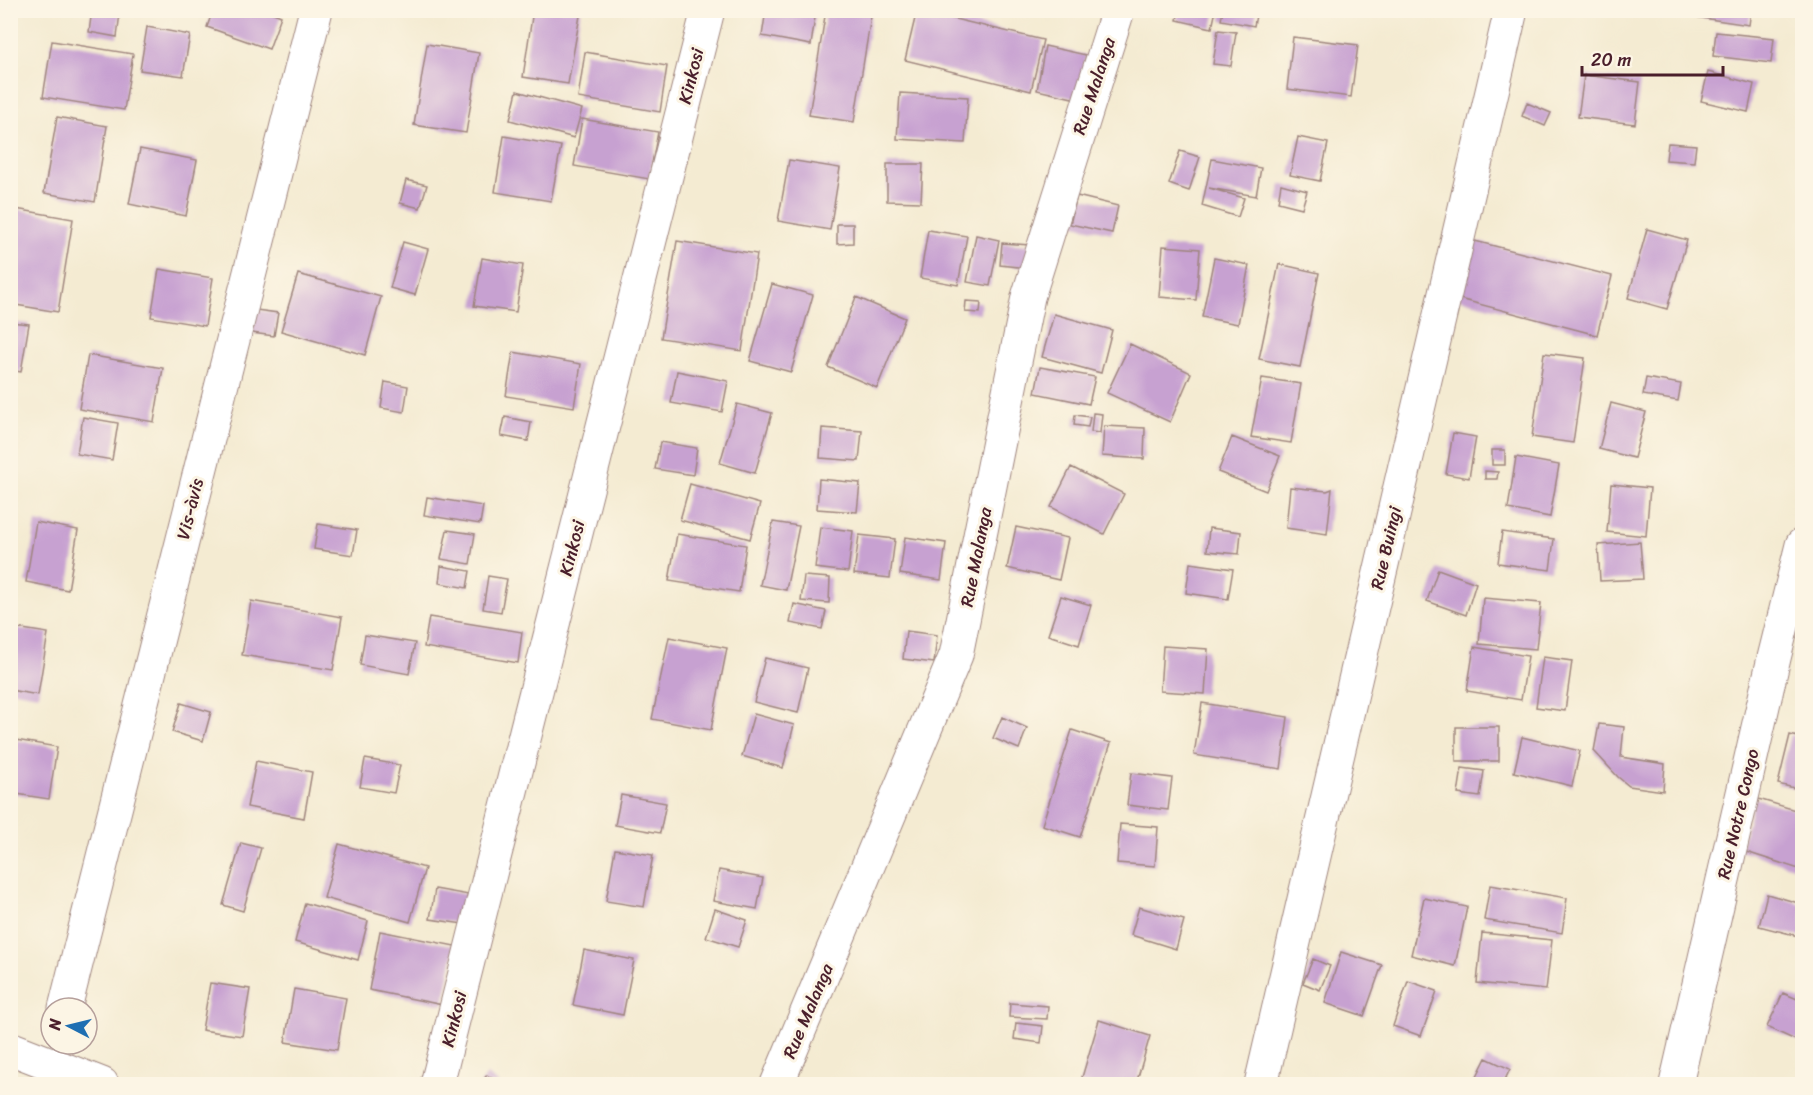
<svg xmlns="http://www.w3.org/2000/svg" width="1813" height="1095" font-family="Sriracha,sans-serif">
<style>
.building{fill:#c7a1d1}
.lines{fill:none;stroke-linecap:round;stroke-linejoin:round}
.minor-casing{stroke:#9f857e;stroke-width:35}
.minor{stroke:#fff;stroke-width:33}
.labels{text-anchor:middle;stroke-width:6;stroke-linejoin:round;paint-order:stroke}
.street-label{font-size:18px;fill:#4a1f2b;stroke:#fcf5e5}
</style>
<rect width="100%" height="100%" fill="#fcf5e5"/>
<filter id="ink" filterUnits="userSpaceOnUse"><feTurbulence type="fractalNoise" baseFrequency=".0167" numOctaves="2"/><feDisplacementMap in="SourceGraphic" scale="12" xChannelSelector="R" yChannelSelector="G"/><feConvolveMatrix kernelMatrix="1 2 1 2 8 2 1 2 1" color-interpolation-filters="sRGB"/></filter>
<filter id="wash" filterUnits="userSpaceOnUse"><feTurbulence type="fractalNoise" baseFrequency=".008" numOctaves="4" result="noise"/><feDisplacementMap in="SourceGraphic" scale="24" xChannelSelector="R" yChannelSelector="G"/><feGaussianBlur stdDeviation="1.35" result="paint"/><feColorMatrix in="noise" values="0 0 0 0 0 0 0 0 0 0 0 0 0 0 0 0 0 1.4 0 .05"/><feComposite in="paint" operator="in"/></filter>
<g filter="url(#wash)">
<rect width="100%" height="100%" fill="#f4ebd2"/>
<g id="blocks">
<path class="building" d="M92,10L120,13L117,37L89,32Z
M213,10H266L281,16L269,49L207,27Z
M533,10H581L568,84L523,77Z
M766,10H816L811,45L762,36Z
M826,10H872L854,122L809,115Z
M917,10L1043,40L1031,91L905,60Z
M1179,10H1216L1212,28L1177,20Z
M1223,10H1257L1254,26L1221,20Z
M1697,10H1751L1749,25L1696,17Z
M147,27L190,35L183,76L140,70Z
M1218,30L1236,32L1231,66L1213,64Z
M1716,32L1774,38L1771,63L1713,56Z
M1293,37L1358,45L1351,97L1287,89Z
M52,41L133,54L124,110L43,97Z
M427,44L479,53L466,133L414,125Z
M1045,46L1086,55L1077,99L1037,90Z
M585,52L667,66L660,112L578,98Z
M1708,72L1754,84L1748,112L1701,101Z
M1584,75L1640,82L1635,124L1578,117Z
M517,91L582,109L574,138L510,120Z
M900,93L968,97L965,143L897,139Z
M1527,103L1551,113L1545,126L1522,116Z
M57,117L107,126L95,202L44,193Z
M582,119L658,132L649,179L574,166Z
M504,136L561,146L551,201L495,192Z
M1298,137L1328,143L1320,181L1290,175Z
M1668,143L1696,145L1694,162L1666,160Z
M140,149L197,160L186,216L129,204Z
M1180,151L1200,157L1189,191L1169,184Z
M1212,159L1261,168L1256,196L1209,188L1244,198L1238,217L1202,206Z
M789,160L840,168L830,230L778,221Z
M887,164H923L921,202L887,201Z
M406,180L427,185L420,208L400,203Z
M1281,184L1307,191L1302,208L1278,202Z
M1077,196L1118,206L1112,233L1070,224Z
M10,208L73,219L58,312L10,304Z
M837,224H853V243L837,244Z
M1647,229L1687,240L1667,309L1628,298Z
M928,230L967,236L958,285L920,278Z
M976,235L999,240L990,286L967,282Z
M1467,239L1612,276L1597,335L1452,297Z
M677,241L757,254L742,351L661,338Z
M403,242L428,249L415,295L390,288Z
M1002,243L1030,245L1028,268L1000,265Z
M1163,246L1200,249L1196,300L1159,297Z
M482,258L523,265L516,312L474,306Z
M1214,258L1249,265L1238,324L1202,317Z
M1279,264L1319,273L1300,367L1259,359Z
M159,269L213,278L205,326L151,317Z
M298,274L381,297L365,355L281,331Z
M772,284L813,295L791,372L750,361Z
M856,297L905,318L877,388L828,367Z
M966,301L981,302L980,313L965,312Z
M256,310L278,313L274,336L252,333Z
M1054,314L1112,330L1101,373L1042,357Z
M10,322L29,324L21,372L10,370Z
M1130,344L1191,373L1170,422L1107,393Z
M513,352L581,364L574,407L506,396Z
M1544,353L1585,358L1573,443L1532,437Z
M88,355L163,368L154,422L79,409Z
M1040,367L1095,377L1089,404L1035,393Z
M677,371L728,381L722,412L671,403Z
M1262,378L1301,384L1291,443L1251,437Z
M1646,378L1681,384L1678,401L1643,395Z
M385,382L408,386L404,412L381,408Z
M1611,403L1646,412L1634,458L1599,449Z
M737,404L772,413L755,473L720,463Z
M1093,413L1102,414L1100,433L1091,432Z
M1075,415L1090,417L1088,427L1074,425Z
M83,417L118,423L112,460L77,454Z
M505,417L531,422L528,441L501,436Z
M1104,426L1145,428L1144,459L1102,456Z
M822,428L862,431L859,461L820,458Z
M1453,433L1476,437L1469,478L1446,474Z
M1232,437L1280,456L1266,491L1218,472Z
M660,442L697,448L693,475L655,469Z
M1492,450H1505V465H1492Z
M1516,457L1559,465L1550,517L1508,509Z
M1071,467L1124,494L1104,534L1051,507Z
M1485,471L1498,472L1497,479H1485Z
M819,479L860,483L857,512L817,509Z
M690,484L760,504L750,539L680,520Z
M1611,484L1650,488L1646,536L1607,532Z
M1290,487L1327,491L1332,489L1327,534L1286,528Z
M427,497L483,506L480,524L424,515Z
M36,522L78,530L68,590L26,582Z
M773,522L799,526L786,590L760,585Z
M318,524L357,530L353,555L314,549Z
M820,527L853,531L848,572L815,568Z
M1016,527L1068,538L1059,580L1007,568Z
M1209,528L1241,532L1239,554L1207,551Z
M447,530L475,534L470,564L441,559Z
M1502,532L1554,539L1550,570L1498,563Z
M677,534L746,545L739,592L669,581Z
M859,535L895,539L890,578L854,574Z
M905,537L946,543L941,580L900,574Z
M1640,542L1643,579L1600,581L1598,545Z
M1190,563L1233,569L1228,599L1186,593Z
M441,566L470,571L467,588L439,583Z
M1438,569L1476,583L1466,615L1427,601Z
M488,576L507,579L501,612L483,609Z
M804,576L830,578L829,603L801,601Z
M1061,596L1091,605L1079,645L1048,635Z
M1483,598L1541,603L1536,649L1479,644Z
M251,601L342,617L333,670L242,655Z
M794,604L826,611L822,629L790,623Z
M429,617L522,632L518,663L424,647Z
M10,627L48,633L38,695L10,690Z
M906,631L937,635L934,663L903,659Z
M365,635L415,643L409,674L360,665Z
M669,637L727,648L711,730L652,719Z
M1163,646L1208,649L1205,694L1160,691Z
M1474,647L1528,656L1521,700L1467,691Z
M1543,657L1572,661L1565,711L1536,707Z
M765,658L808,668L798,713L754,702Z
M181,703L211,712L203,741L172,732Z
M1202,703L1288,717L1281,769L1194,755Z
M754,714L794,725L783,768L742,756Z
M1002,717L1027,728L1019,749L993,738Z
M1599,724L1624,727L1621,757L1665,764L1663,791L1629,786L1618,777L1594,751Z
M1456,727H1499V761H1456Z
M1072,730L1111,743L1080,837L1042,825Z
M1790,735L1802,738V790L1778,784Z
M1522,737L1580,751L1572,786L1514,772Z
M10,739L57,747L49,799L10,793Z
M365,759L400,765L394,793L360,787Z
M256,761L312,772L304,818L247,807Z
M1462,768L1484,771L1480,797L1458,794Z
M1131,773L1172,778L1168,810L1127,805Z
M621,795L666,803L660,833L615,825Z
M1755,798L1802,812V870L1740,850Z
M1120,824L1158,827L1155,866L1117,863Z
M241,843L261,848L243,911L223,905Z
M339,844L425,868L410,922L324,898Z
M615,849L653,855L644,907L606,901Z
M719,870L763,878L757,909L713,901Z
M1490,885L1567,898L1562,933L1484,920Z
M435,889L469,895L463,924L430,919Z
M1767,894L1802,904V937L1759,926Z
M1424,898L1467,907L1455,966L1411,955Z
M305,903L368,921L358,960L295,942Z
M1139,907L1184,920L1176,949L1131,935Z
M715,909L747,920L738,947L706,937Z
M380,931L455,946L443,1005L369,990Z
M1482,933L1552,940L1546,990L1477,983Z
M584,950L634,960L623,1015L573,1005Z
M1341,952L1382,965L1364,1016L1325,1003Z
M1313,959L1330,966L1320,990L1303,983Z
M1408,981L1437,991L1421,1036L1393,1026Z
M210,983L250,989L242,1036L202,1030Z
M294,989L346,998L337,1050L285,1042Z
M1783,993L1802,1001V1043L1767,1027Z
M1010,1003L1048,1006L1047,1019L1009,1017Z
M1099,1020L1150,1036L1136,1084H1080Z
M1016,1023L1043,1026L1041,1043L1014,1039Z
M1486,1058L1510,1069L1503,1084H1473Z
M487,1075L500,1084H480Z"/>
</g>
</g>
<g filter="url(#ink)">
<use href="#blocks" fill-opacity="0" stroke="#9f857e" stroke-width="1.5"/>
<g class="lines">
<g class="minor-casing">
<path id="minor" d="M65,1008L316,10
M10,1048L102,1084
M437,1084L708,10
M777,1084L956,655L1028,297L1118,10
M1261,1084L1511,10
M1676,1084L1774,658L1802,545"/>
</g>
<use href="#minor" class="minor"/>
</g>
</g>
<g class="labels">
<g class="street-label">
<text transform="translate(691 76) rotate(-76)" y="6">Kinkosi</text>
<text transform="translate(1094 86) rotate(-72)" y="6">Rue Malanga</text>
<text transform="translate(190 509) rotate(-76)" y="6">Vis-àvis</text>
<text transform="translate(572 548) rotate(-76)" y="6">Kinkosi</text>
<text transform="translate(1386 548) rotate(-77)" y="6">Rue Buingi</text>
<text transform="translate(976 557) rotate(-79)" y="6">Rue Malanga</text>
<text transform="translate(1738 814) rotate(-77)" y="6">Rue Notre Congo</text>
<text transform="translate(808 1011) rotate(-67)" y="6">Rue Malanga</text>
<text transform="translate(454 1019) rotate(-76)" y="6">Kinkosi</text>
</g>
</g>
<rect width="1813" height="1095" fill="none" stroke="#fcf5e5" stroke-width="36"/>
<g transform="translate(69 1026) rotate(277)"><circle r="28" fill="#fcf5e5" stroke="#b59f9b" stroke-width="1.5"/>
<path d="M0-4.5L10 22L0 15L-10 22Z" fill="#1f6fb2"/>
<text y="-9" font-size="16" font-weight="bold" text-anchor="middle" fill="#4a1f2b">N</text>
</g>
<path d="M1582 66v9h141v-9" fill="none" stroke="#4a1f2b" stroke-width="3"/>
<text x="1591" y="66" font-size="18" fill="#4a1f2b" stroke="#fcf5e5" stroke-width="4.5" paint-order="stroke">20 m</text>
</svg>
